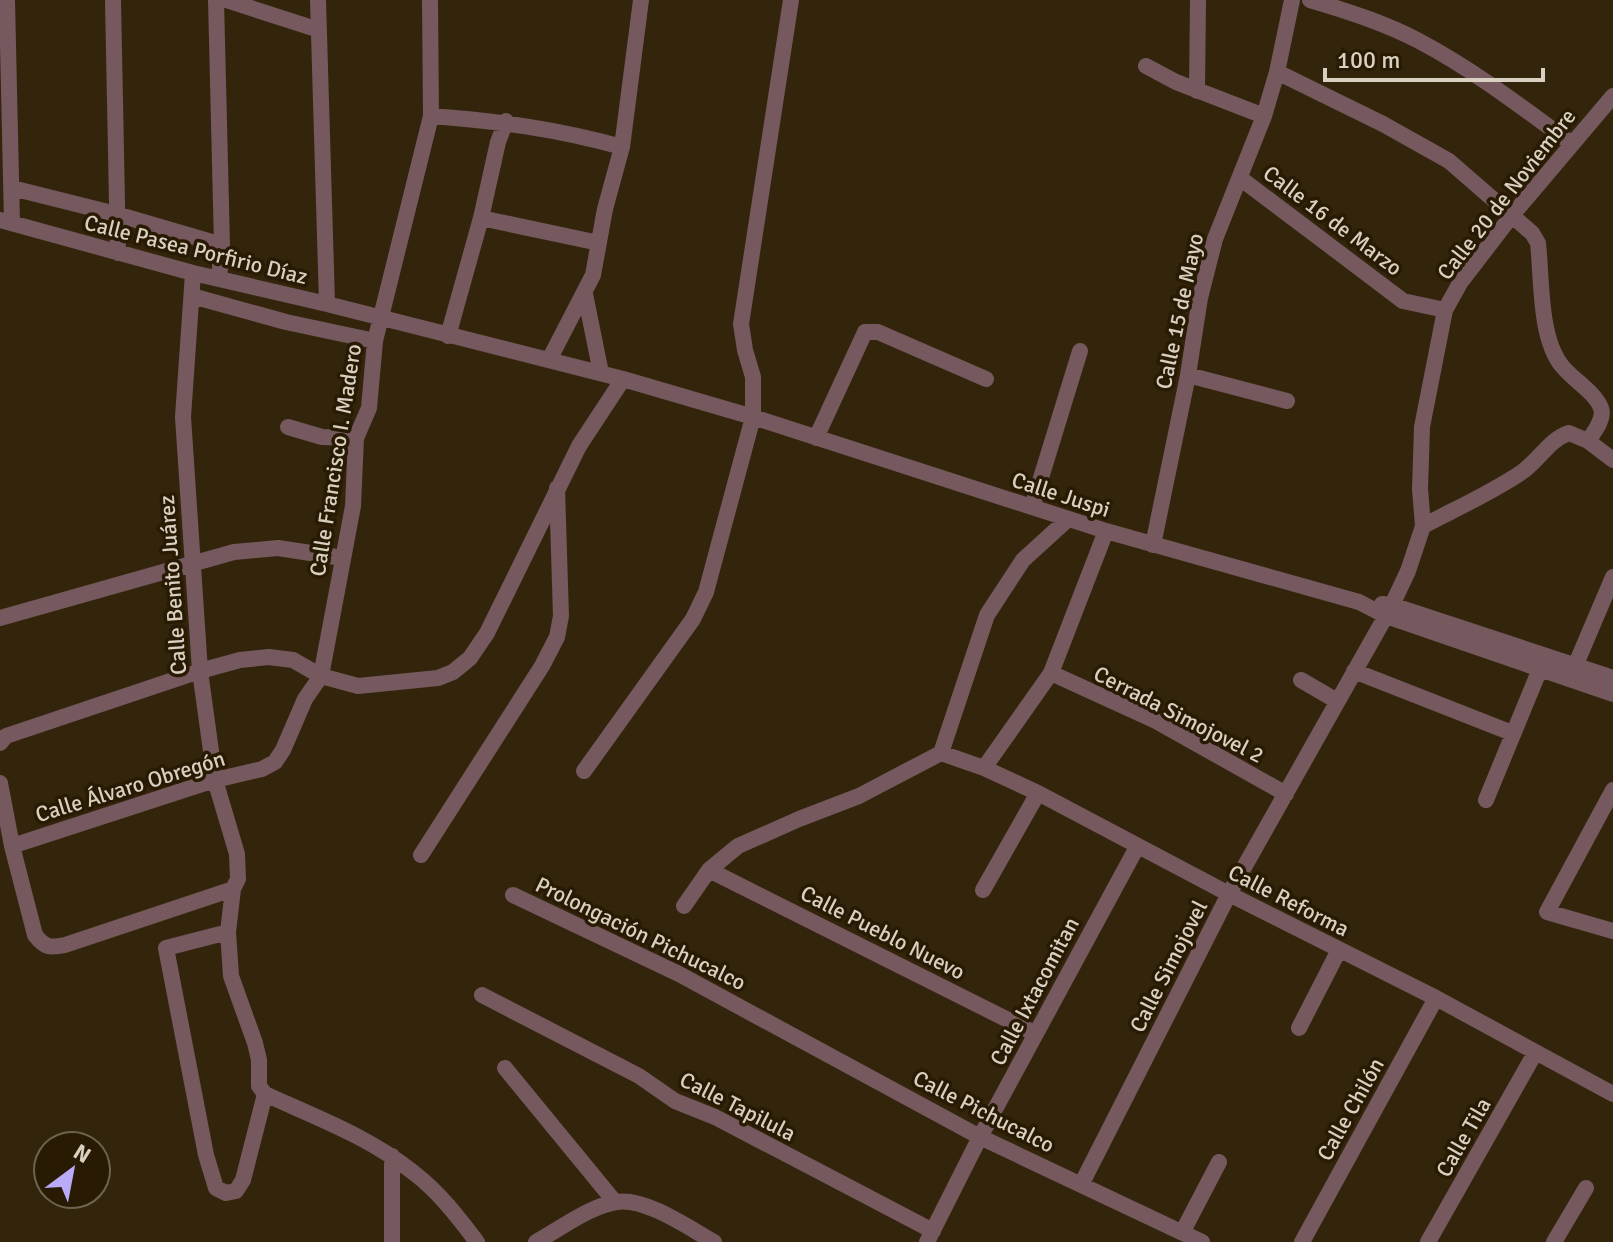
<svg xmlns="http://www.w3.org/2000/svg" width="1613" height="1242" font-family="Signika,sans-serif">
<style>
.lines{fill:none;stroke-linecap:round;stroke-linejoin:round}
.minor{stroke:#75595e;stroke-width:16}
.labels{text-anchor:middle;stroke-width:7;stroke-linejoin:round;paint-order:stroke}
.street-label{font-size:22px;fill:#d9d0c1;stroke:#291b03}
</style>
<rect width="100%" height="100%" fill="#33250c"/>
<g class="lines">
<path class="minor" d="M7,0L12,223
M113,0L118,253
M216,0L222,245
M226,0L319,30
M318,0L327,304
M1310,0C1347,11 1385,23 1419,41C1474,70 1523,108 1572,144
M1146,66L1176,82L1264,116
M1277,72L1383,124L1449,161L1532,233L1538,243C1542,279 1539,338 1562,366C1573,380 1594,391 1601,408C1605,419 1594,432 1588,441L1613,460
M1197,91L1198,0
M431,116C498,121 557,129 622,147
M1240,178L1403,301L1445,310
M12,188L116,214L222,245L219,279
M481,218L599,243
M0,220L193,273L327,304L623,379L753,417L1106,531L1359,602L1386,616L1613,694
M193,273L183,417L200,671L215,780L237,854L238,879L233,889L228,932L231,976L255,1043L259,1060V1086L265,1094C315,1117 370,1137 414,1173C439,1192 458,1217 477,1242
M585,294L601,373
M192,296L286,322L375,341
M448,336L481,218L498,142L506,121
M549,360L593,275L605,209L622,147L641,0
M1188,375L1287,401
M288,427L322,437L356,438
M816,438L865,332H878L986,379
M1032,507L1080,351
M1423,526C1455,509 1491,493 1522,472C1539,460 1550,439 1569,433L1588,441
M1153,545L1188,375L1200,298L1215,239L1264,116L1277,72L1292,0
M1382,604L1392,605L1613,678
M0,618L234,552L278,548L343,558
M1576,664L1613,577
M1354,671L1512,733
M1051,673L1156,721L1286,794
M1301,680L1337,701
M0,743L6,736L200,671L240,660L269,657L293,660L321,676L358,686L438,678L453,672L470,658L487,633L579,446L623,379
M941,753L984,768L1038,793L1229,894L1436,998L1613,1094
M984,768L1051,673L1106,531
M584,771L693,619L706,592L753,417V377L745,350L741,324L791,0
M0,783L12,846L35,935C45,948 50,948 65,945L233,889
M1613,790L1547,912L1613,931
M1486,800L1540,669
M12,846L215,780L262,769L275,762L283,750L305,699L321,676L353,506L356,438L369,408L375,341L431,116L430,0
M421,855L542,666L557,637L561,616L557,488
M709,870L1036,1034
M983,890L1038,793
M513,895L679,974L980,1137L1202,1242
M684,906L709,870L738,846L799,819L859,796L941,753L987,615L1023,560L1068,519
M228,932L166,948L206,1155L216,1188L226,1193L236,1191L243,1180L265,1094
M482,995L639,1076L675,1101L715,1117L933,1231
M1299,1028L1339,950
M505,1068L615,1202
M392,1156V1242
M1082,1183L1229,894L1392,605L1408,571L1423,526L1420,489L1422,427L1445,310L1460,283L1513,214L1613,96
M1183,1231L1219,1162
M536,1242C560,1229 588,1207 616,1202C645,1197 689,1228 714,1242
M927,1242L980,1137L1137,847
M1302,1242L1436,998
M1428,1242L1535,1053
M1554,1242L1586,1188"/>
</g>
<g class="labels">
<g class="street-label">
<text transform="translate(1506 194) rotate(-52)" y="8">Calle 20 de Noviembre</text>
<text transform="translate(1333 220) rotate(37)" y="8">Calle 16 de Marzo</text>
<text transform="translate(196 249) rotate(14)" y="8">Calle Pasea Porfirio Díaz</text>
<text transform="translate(1179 311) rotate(-78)" y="8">Calle 15 de Mayo</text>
<text transform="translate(335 460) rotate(-81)" y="8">Calle Francisco I. Madero</text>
<text transform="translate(1061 494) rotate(18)" y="8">Calle Juspi</text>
<text transform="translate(172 585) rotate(-94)" y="8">Calle Benito Juárez</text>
<text transform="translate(1179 714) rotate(27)" y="8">Cerrada Simojovel 2</text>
<text transform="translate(130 786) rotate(-17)" y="8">Calle Álvaro Obregón</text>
<text transform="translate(1289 900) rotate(27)" y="8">Calle Reforma</text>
<text transform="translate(883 932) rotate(27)" y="8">Calle Pueblo Nuevo</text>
<text transform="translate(641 933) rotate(26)" y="8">Prolongación Pichucalco</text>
<text transform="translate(1168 966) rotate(-63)" y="8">Calle Simojovel</text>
<text transform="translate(1034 991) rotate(-62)" y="8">Calle Ixtacomitan</text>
<text transform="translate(738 1106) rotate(27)" y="8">Calle Tapilula</text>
<text transform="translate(1350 1109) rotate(-61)" y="8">Calle Chilón</text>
<text transform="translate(984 1111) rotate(27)" y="8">Calle Pichucalco</text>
<text transform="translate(1463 1137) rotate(-60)" y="8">Calle Tila</text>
</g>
</g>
<g transform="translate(72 1170) rotate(32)"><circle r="38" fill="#291b03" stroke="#6f634f" stroke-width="2"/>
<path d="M0-6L14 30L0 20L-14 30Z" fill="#b9abf7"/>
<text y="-12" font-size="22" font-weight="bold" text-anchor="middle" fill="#d9d0c1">N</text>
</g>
<path d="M1325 68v12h218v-12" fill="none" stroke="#d9d0c1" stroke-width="4"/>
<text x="1337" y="68" font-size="24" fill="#d9d0c1" stroke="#291b03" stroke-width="6" paint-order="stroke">100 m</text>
</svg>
